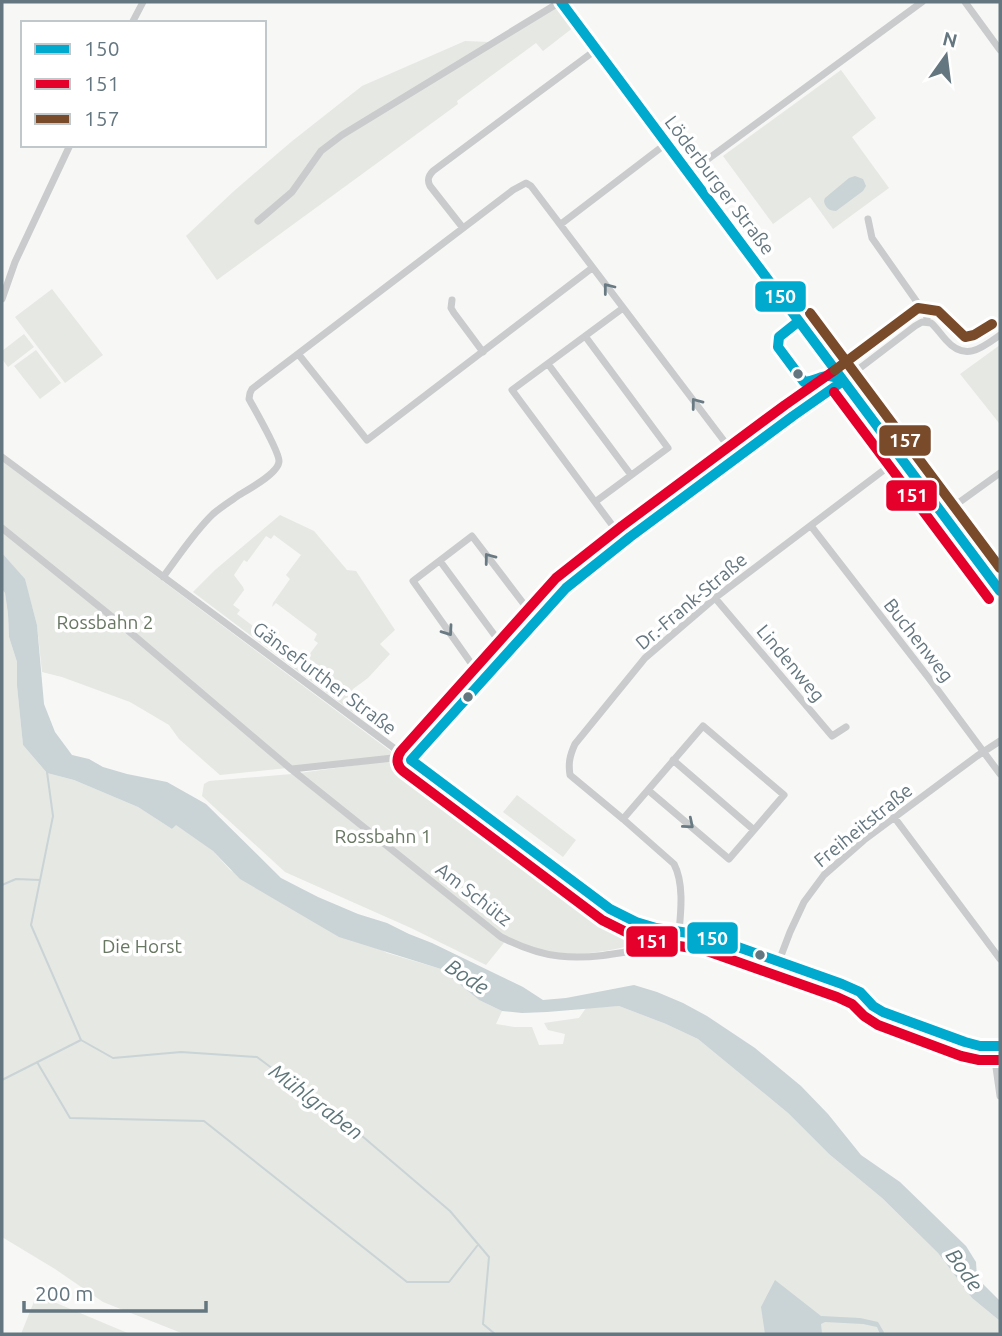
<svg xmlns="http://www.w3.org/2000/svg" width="1002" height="1336" font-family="Ubuntu,sans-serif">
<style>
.green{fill:#e6e8e3;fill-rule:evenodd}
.water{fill:#cad3d5}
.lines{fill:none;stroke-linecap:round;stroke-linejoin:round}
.stream{stroke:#cad3d5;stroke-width:2}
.minor{stroke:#c9cbcc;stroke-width:7}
.tertiary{stroke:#c9cbcc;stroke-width:9}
.bus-1-casing{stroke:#fff;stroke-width:16}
.bus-2-casing{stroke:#fff;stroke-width:16}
.bus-3-casing{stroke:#fff;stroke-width:16}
.bus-1{stroke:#00a9ce;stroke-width:10}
.bus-2{stroke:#e4002b;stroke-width:10}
.bus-3{stroke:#7a4b2a;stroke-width:10}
.oneway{stroke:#697a83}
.bus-dot{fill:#64767f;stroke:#fff;stroke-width:2.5}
.labels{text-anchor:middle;stroke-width:7;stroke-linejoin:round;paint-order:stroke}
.street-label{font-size:19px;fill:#64767f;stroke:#fff}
.park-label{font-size:19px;fill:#687762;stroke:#fff}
.water-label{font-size:21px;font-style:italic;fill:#5e7579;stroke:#fff}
.line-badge{stroke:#fff;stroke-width:2.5}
.badge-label{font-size:19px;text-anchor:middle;font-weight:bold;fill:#fff}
</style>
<rect width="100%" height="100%" fill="#f7f7f6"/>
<path class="green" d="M558,7L574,27L543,51L536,43L457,101L458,104L217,280L186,236L234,191L291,142L362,86L465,41L490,42Z
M841,70L876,118L852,137L889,188L833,229L810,197L773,224L723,156Z
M52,289L103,355L65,383L15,317Z
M24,334L34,347L8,367L2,359V351Z
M1000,345V422L999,423L960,374Z
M36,350L61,383L40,399L14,366Z
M2,461L393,753L394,755L392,757L220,775L179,739L169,725L130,702L62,677L42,672L37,625L25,580L2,553Z
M280,515L314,531L347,570L356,571L395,630L380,644L390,654L368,678L353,689L349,699L357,711L355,714L193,592L215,570ZM274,535L301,555L286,575L290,579L273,603L272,607L276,603L317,634L314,640L318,643L305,660L296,654L295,651L292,655L237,614L240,610L233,605L244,590L243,587L234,575L244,560L247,562L266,536L271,539Z
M2,589L5,593L8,614L9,637L17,662V686L23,745L47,773L74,780L138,807L172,829L176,824L213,851L230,870L387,953L441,969L479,1000L502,1011L496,1024L514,1027H532L539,1045L563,1044L565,1034L548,1030L544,1023L579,1018L586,1008L619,1006L666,1024L698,1039L788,1113L829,1154L882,1198L938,1253L972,1298L1000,1321V1334H184L103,1302L55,1269L2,1237Z
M402,759L607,913L623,922L659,934L660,939C616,949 571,962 527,948C520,946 513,942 507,939L486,965L411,928L285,872L202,796L204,784L209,781L292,774Z
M517,795L576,840L563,857L503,812Z
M42,1297L130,1334H21L35,1299Z"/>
<path class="water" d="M855,176L863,179L866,186L863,191L836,211C829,211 825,207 824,201L825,198L849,178Z
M2,553L25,579L37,625L44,704L55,732L72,755L89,759L103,767L127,774L167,782L206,804L281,878L318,897L358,914L387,923L409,934L432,943L523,987L543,1000L566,998L634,985L657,992L683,1003L707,1016L755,1048L801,1086L828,1114L861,1155L900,1182L966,1246L976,1262L977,1278L1000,1301V1321L972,1298L938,1253L882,1198L829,1154L788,1113L698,1039L666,1024L619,1006L547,1012L522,1013L502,1011L479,1000L441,969L339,937L240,879L213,851L176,825L172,829L138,807L74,780L47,773L23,745L17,686V662L9,637L8,614L5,593L2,589Z
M775,1280L821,1316L860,1318L878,1322L885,1334H880L877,1327L863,1324L825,1322L821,1324L822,1334H765L761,1307Z"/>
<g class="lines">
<path class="stream" d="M47,772L53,816L31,925L81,1040L113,1058L181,1052L257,1057L355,1130L450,1211L489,1257L483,1324L495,1334
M2,885L16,879L40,880
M37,1062L70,1118L204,1121L407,1282H449L477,1246
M2,1080L81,1040"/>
<path class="minor" d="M965,2L1000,50
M132,23L143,2
M689,173L922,2
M868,219L872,238L924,312L927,317V321
M258,221L292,192L321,151L342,135L560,2
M561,224L667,143
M463,228L430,186C427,180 428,176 433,171L597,49
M2,299L15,262L70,145
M452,300L451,308L454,313L483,352
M623,308L512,390L624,541
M585,336L668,448L595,502
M299,355L367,440L592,268
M548,364L631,475
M2,457L616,913L646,925L669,930L701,935L773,959L856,989L873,1006L895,1017L973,1044L1000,1046
M943,514L1000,473
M811,526L928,677L1000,774
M2,528L111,616L291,769L501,937C519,946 538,954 559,956C591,960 626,952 658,946L667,936L669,930
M440,561L507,652
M163,577C178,557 195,531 213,514C221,507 231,501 239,495C249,489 279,473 279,461C279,451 255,410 249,399L250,393L252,389L513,190L526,183L531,186L737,458
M715,598L832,736L846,727
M483,680L413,581L472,536L536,620
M411,760L507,652L566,588L624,541L793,416L843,381L915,326L922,322L931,323C937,328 941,335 946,340C965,362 982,348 1000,335
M673,760L754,830
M292,769L393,758
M894,817L1000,959
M623,819L703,726L784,795L729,859L648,790
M679,932C681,911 684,883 674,864L623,819L570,775C568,763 570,755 575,744L645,658L715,598L901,457
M779,961L790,932L804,902L824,875L864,840L977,756L1000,741
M993,1046L1000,1096"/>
<path class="tertiary" d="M561,2L1000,591"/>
<g class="bus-1-casing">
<path id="bus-1" d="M561,2L1000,591
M799,321L779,337L778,347L804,382C822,380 822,371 841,380
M843,381L793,416L630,537L566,588L411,760L610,909L636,922L656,928L707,936L842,984L860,992L873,1006L883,1012L965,1042L980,1046H1000"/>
</g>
<g class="bus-2-casing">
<path id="bus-2" d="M835,370L785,405L622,526L556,578L401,751C396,758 396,765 403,771L602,920L632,935L654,942L704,950L837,997L852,1004L864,1016L878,1025L961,1056L979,1060H1000
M834,392L989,599"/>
</g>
<g class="bus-3-casing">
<path id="bus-3" d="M810,313L1000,568
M835,370L918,308L938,311L965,337L974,335L992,324"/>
</g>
<use href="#bus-1" class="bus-1"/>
<use href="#bus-2" class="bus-2"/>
<use href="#bus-3" class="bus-3"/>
</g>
<defs><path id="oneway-chevron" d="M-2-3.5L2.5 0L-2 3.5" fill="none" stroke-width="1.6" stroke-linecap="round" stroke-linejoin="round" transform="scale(1.75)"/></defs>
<g class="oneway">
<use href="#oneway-chevron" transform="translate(608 288) rotate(-128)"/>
<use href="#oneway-chevron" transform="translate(696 403) rotate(-127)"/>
<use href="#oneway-chevron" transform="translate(489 558) rotate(-127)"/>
<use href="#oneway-chevron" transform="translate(448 631) rotate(55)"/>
<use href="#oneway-chevron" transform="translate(689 824) rotate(40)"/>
</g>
<g class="bus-dot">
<circle cx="798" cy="374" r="6"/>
<circle cx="468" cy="697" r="6"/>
<circle cx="760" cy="955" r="6"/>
</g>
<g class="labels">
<g class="street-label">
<text transform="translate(720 185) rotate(53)" y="7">Löderburger Straße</text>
<text transform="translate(691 601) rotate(-40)" y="7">Dr.-Frank-Straße</text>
<text transform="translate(919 640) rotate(52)" y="7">Buchenweg</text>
<text transform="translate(791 663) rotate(50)" y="7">Lindenweg</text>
<text transform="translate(325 678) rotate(37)" y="7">Gänsefurther Straße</text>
<text transform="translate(863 825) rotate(-39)" y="7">Freiheitstraße</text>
<text transform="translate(474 894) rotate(38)" y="7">Am Schütz</text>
</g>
<g class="park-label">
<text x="105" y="629">Rossbahn 2</text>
<text x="383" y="843">Rossbahn 1</text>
<text x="142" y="953">Die Horst</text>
</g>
<g class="water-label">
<text transform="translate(467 977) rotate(33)" y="7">Bode</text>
<text transform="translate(316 1102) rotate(37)" y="7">Mühlgraben</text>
<text transform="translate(964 1270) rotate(54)" y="7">Bode</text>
</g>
</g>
<g class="line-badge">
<rect x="754" y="280" width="53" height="33" rx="7" fill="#00a9ce"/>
<rect x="878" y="424" width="54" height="33" rx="7" fill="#7a4b2a"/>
<rect x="885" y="479" width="53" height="33" rx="7" fill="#e4002b"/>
<rect x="686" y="921" width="53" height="34" rx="7" fill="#00a9ce"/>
<rect x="625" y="925" width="54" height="33" rx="7" fill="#e4002b"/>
</g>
<g class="badge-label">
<text x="780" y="303">150</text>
<text x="905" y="447">157</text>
<text x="912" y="502">151</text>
<text x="712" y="945">150</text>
<text x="652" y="948">151</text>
</g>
<rect width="1002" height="1336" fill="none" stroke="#64767f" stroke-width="7"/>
<rect x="21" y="21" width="245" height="126" fill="#ffffff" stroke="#c1c8cc" stroke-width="2"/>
<rect x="35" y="44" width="35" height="10" fill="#00a9ce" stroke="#c1c8cc" stroke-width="2"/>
<text x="84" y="56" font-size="21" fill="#64767f">150</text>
<rect x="35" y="79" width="35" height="10" fill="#e4002b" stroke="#c1c8cc" stroke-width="2"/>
<text x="84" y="91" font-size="21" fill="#64767f">151</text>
<rect x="35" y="114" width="35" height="10" fill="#7a4b2a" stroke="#c1c8cc" stroke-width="2"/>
<text x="84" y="126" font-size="21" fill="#64767f">157</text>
<g transform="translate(946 56) rotate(14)" stroke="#ffffff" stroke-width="5" paint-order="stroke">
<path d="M0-5L12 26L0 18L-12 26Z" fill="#64767f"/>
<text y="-10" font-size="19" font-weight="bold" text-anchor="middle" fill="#64767f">N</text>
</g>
<path d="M24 1301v10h182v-10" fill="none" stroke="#64767f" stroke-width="3.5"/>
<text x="35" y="1301" font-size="21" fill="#64767f" stroke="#ffffff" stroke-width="5" paint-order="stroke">200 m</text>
</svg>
